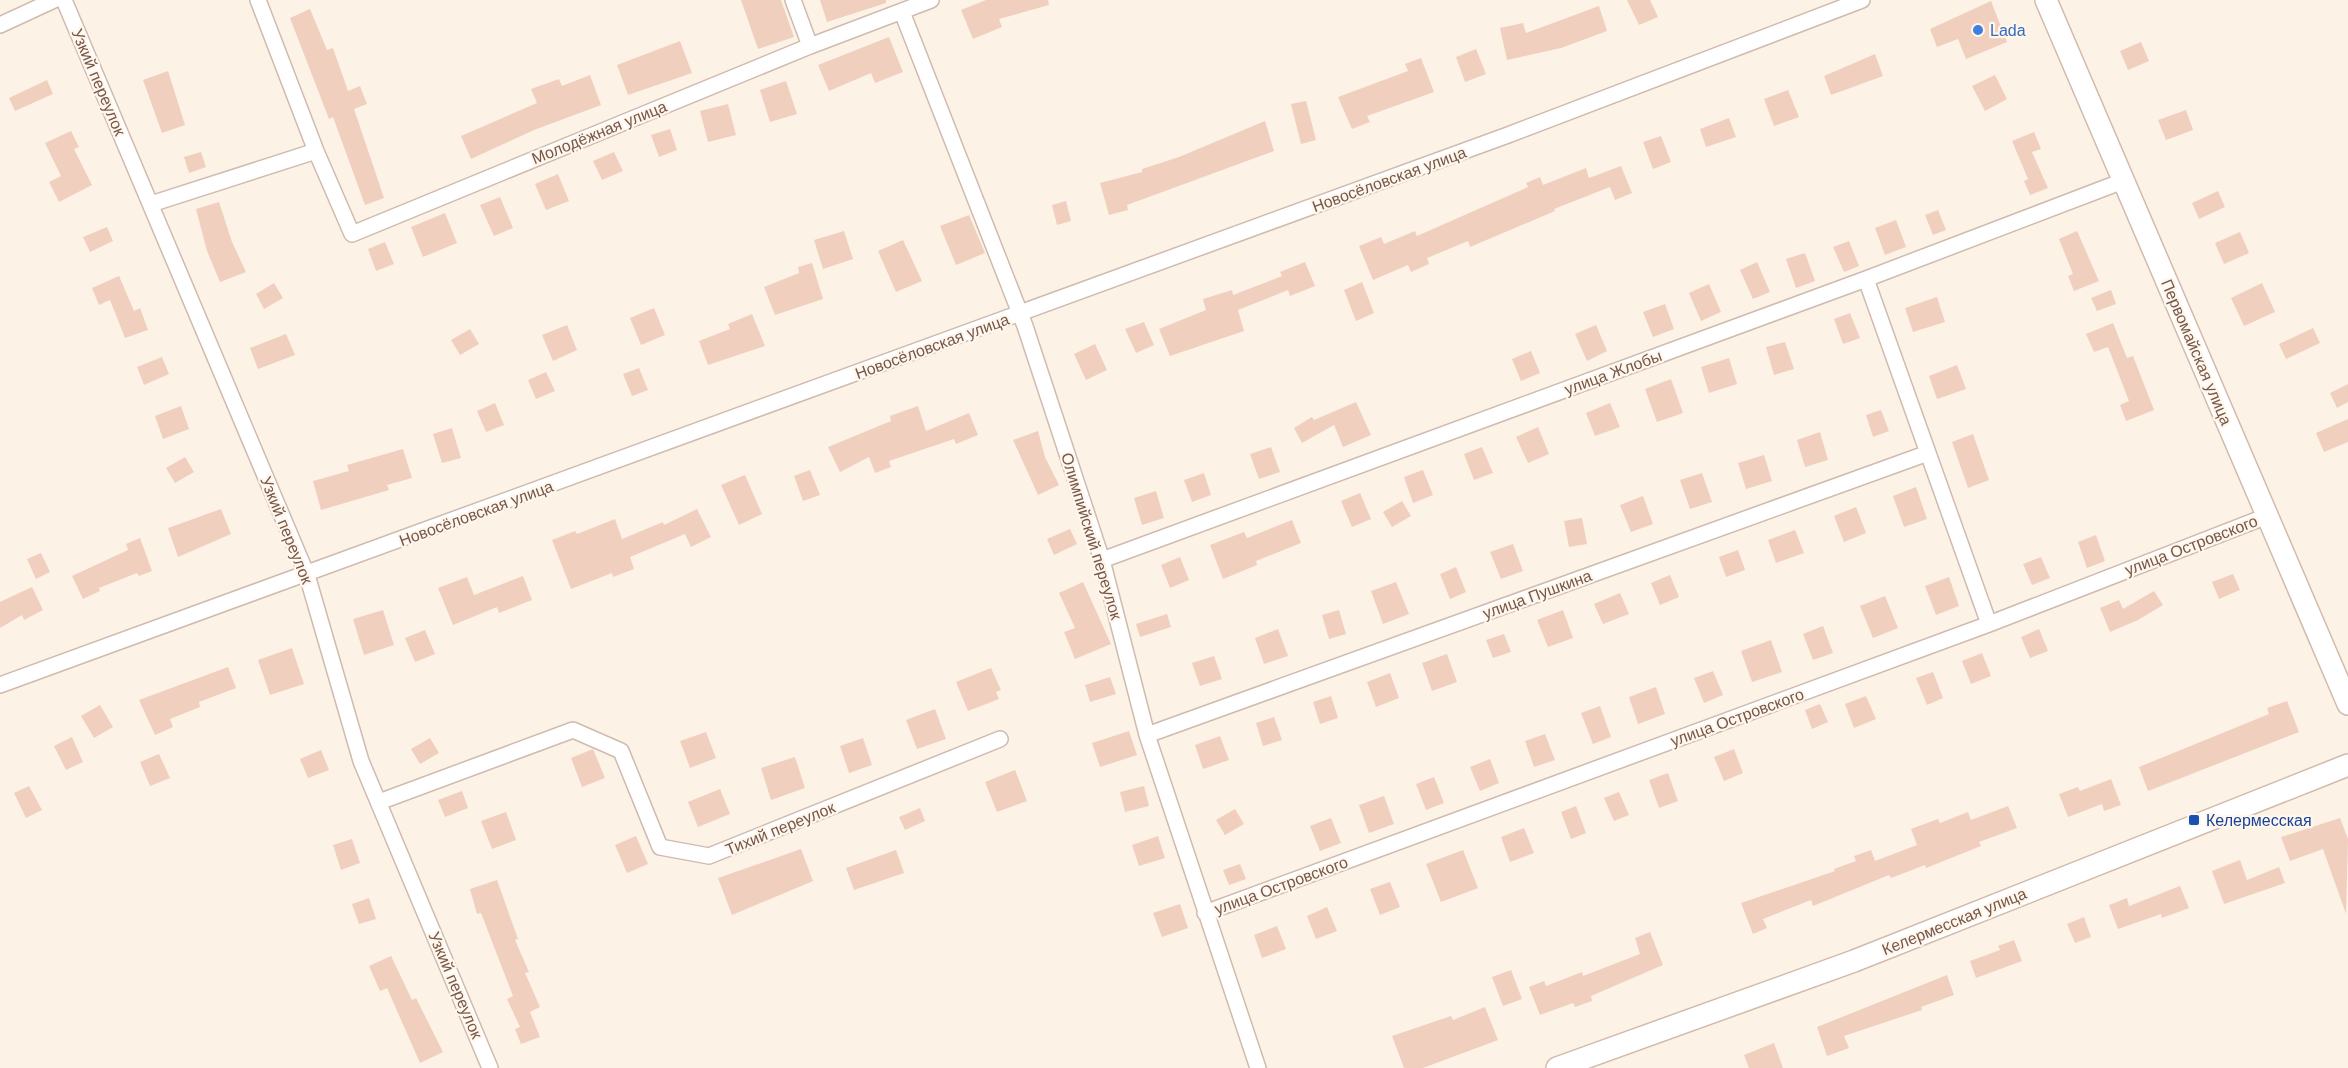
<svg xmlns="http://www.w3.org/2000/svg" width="2348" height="1068" font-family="Arial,sans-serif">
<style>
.building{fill:#f1cfbe}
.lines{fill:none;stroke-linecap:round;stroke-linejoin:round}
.street-casing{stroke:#cfbbaf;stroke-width:18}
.secondary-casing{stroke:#d2bbac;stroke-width:24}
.street{stroke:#fff;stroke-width:15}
.secondary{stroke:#fff;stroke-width:21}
.shop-dot{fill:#3f7fe0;stroke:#fff6ec;stroke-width:2}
.transit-dot{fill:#1a4fb4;stroke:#fff6ec;stroke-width:2}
.labels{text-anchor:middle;stroke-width:4.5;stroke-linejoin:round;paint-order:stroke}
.shop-label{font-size:16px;fill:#366cbe;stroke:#fff6ec;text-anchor:start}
.street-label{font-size:16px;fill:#75574b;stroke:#fff6ec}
.transit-label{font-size:16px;fill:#164399;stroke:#fff6ec;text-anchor:start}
</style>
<rect width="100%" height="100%" fill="#fcf2e6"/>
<path class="building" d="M741,0H781L794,37L758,49Z
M820,0H886V3L827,22Z
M986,0H1048L1049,5L999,19L1002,27L973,39L961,10Z
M1627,0H1650L1658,17L1639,25Z
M1991,1L2007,42L1966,59L1958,39L1937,47L1930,29Z
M1599,6L1607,31L1561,48L1507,60L1500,28L1523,23L1526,33Z
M310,9L327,50L333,48L348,91L360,86L367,104L354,109L384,198L365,205L333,117L329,119L290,18Z
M889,37L903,72L875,83L871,73L829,91L818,65Z
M680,41L692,73L628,95L617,65Z
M2141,42L2149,61L2128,70L2120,51Z
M1476,49L1486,74L1465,82L1456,57Z
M1875,54L1883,76L1831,95L1824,76Z
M1421,58L1434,92L1367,116L1370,122L1352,129L1338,97L1408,71L1405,64Z
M168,71L185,125L162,133L143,80Z
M590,75L601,105L534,130L471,159L461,136L537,103L531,89L559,79L562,86Z
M1995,75L2007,99L1985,111L1972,86Z
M47,80L53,94L15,111L9,98Z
M786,81L797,114L770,122L760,90Z
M1788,90L1799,117L1774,126L1764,99Z
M1306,101L1316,140L1301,144L1291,104Z
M728,104L736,135L708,142L700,111Z
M2186,110L2193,130L2166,140L2158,120Z
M1729,118L1736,137L1706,147L1700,129Z
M1265,121L1274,151L1127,205L1128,210L1109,215L1100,183L1142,172V169L1179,157Z
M670,129L677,150L659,157L651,135Z
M71,131L79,147L74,149L92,185L59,202L49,182L61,176L45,143Z
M2034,132L2041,149L2032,152L2048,188L2030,195L2024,181L2028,179L2012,141Z
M1661,136L1671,162L1653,169L1643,142Z
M201,152L206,167L189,173L184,157Z
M614,152L623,171L602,180L593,161Z
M1621,166L1632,193L1615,200L1610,187L1554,209L1555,211L1470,247L1468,241L1427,258L1429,264L1411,272L1408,265L1373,280L1359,246L1381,237L1384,244L1415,231L1417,236L1528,187L1526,183L1540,177L1543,185L1586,168L1589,178Z
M558,174L569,201L546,210L535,184Z
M2218,191L2225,207L2199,219L2192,203Z
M500,197L513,228L494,236L480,205Z
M1066,201L1071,221L1057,225L1052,205Z
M219,202L232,242L246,272L220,282L207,251L196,209Z
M1938,210L1946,230L1933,235L1925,215Z
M445,213L457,243L423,257L411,227Z
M969,215L985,253L956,265L940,226Z
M1896,220L1906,247L1885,255L1875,228Z
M107,227L113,241L90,252L83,237Z
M844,231L853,259L823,269L814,240Z
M2077,231L2099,281L2074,291L2068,276L2073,274L2059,239Z
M2240,232L2249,253L2224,264L2215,243Z
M903,240L922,281L896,292L878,251Z
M1849,241L1859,266L1844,272L1833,247Z
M385,242L394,264L376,271L368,249Z
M1805,253L1815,281L1796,288L1786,259Z
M1305,262L1315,286L1290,296L1288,290L1238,310L1244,331L1170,356L1159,329L1206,310L1203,299L1232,290L1233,295L1282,276L1280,272Z
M1757,262L1770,292L1753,299L1740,270Z
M812,263L823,299L775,315L764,287L799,273L798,267Z
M119,276L134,311L140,308L148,330L125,338L110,300L99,305L92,288Z
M1362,282L1374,313L1356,321L1344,290Z
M274,283L283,298L264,309L256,294Z
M2262,283L2275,312L2244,326L2231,298Z
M1709,284L1721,312L1701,321L1689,293Z
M2111,290L2116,304L2097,311L2091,298Z
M1937,297L1945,322L1913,332L1905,308Z
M1665,304L1674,329L1653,337L1643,312Z
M654,308L665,335L641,345L630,318Z
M1850,313L1860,338L1843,344L1834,319Z
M752,314L765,346L708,365L699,341L730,329L728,324Z
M1144,322L1154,345L1136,353L1125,329Z
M2113,323L2127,358L2133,356L2154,410L2126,421L2120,405L2129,401L2108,347L2094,352L2086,334Z
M567,325L577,350L553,361L542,335Z
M1596,325L1607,351L1587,361L1575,334Z
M2313,328L2320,343L2286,359L2279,344Z
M470,329L479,344L460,355L451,340Z
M286,334L295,355L258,369L250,348Z
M1785,342L1794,369L1774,375L1766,347Z
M1095,344L1107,370L1086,380L1074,354Z
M1531,351L1540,373L1521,381L1512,359Z
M162,357L169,374L144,385L137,367Z
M1729,358L1737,384L1709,393L1701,367Z
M1957,365L1966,389L1937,399L1929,376Z
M639,368L648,390L632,396L623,374Z
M546,372L555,391L536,399L528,380Z
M1671,379L1683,413L1657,422L1645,389Z
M2348,384V402L2337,408L2330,393Z
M1356,402L1371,435L1343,447L1334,425L1302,443L1294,428L1312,417L1314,420Z
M495,403L504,425L486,432L477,411Z
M1610,403L1620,427L1595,436L1586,413Z
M181,406L189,429L163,439L155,416Z
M918,406L926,431L969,413L978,435L956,444L954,439L889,461L891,467L875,473L869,457L840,472L828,447L891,421L890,416Z
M1881,410L1889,431L1873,437L1866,415Z
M2348,419V442L2324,452L2316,433Z
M1538,427L1549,454L1528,463L1516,437Z
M452,428L461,458L442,463L433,434Z
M1038,431L1045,457L1059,485L1038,495L1013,440Z
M1820,432L1828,460L1805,467L1797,440Z
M1973,434L1989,480L1968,488L1952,442Z
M1271,447L1280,472L1259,479L1250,454Z
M1482,447L1493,473L1474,480L1464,454Z
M403,449L412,478L387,485L389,490L321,510L313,481L349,471L347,465Z
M1764,455L1772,481L1746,489L1738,463Z
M185,457L194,472L175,483L166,468Z
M810,470L820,495L803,501L794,476Z
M1423,470L1433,495L1413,503L1404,477Z
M1204,473L1211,495L1192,502L1184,480Z
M1702,473L1712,502L1690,509L1680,480Z
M745,475L762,514L739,525L721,485Z
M1916,487L1927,519L1904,527L1893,496Z
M1156,491L1164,518L1142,525L1134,498Z
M1360,493L1371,519L1352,527L1341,501Z
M1643,496L1653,524L1631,532L1620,505Z
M1402,501L1411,516L1392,527L1383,512Z
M1856,507L1866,533L1844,542L1834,516Z
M221,509L231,534L178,557L168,528Z
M697,509L711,537L691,547L685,534L630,557L634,569L613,577L612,573L571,589L552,540L575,531L577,534L615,519L622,539L663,522L664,525Z
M1582,518L1587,544L1569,547L1564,521Z
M1292,520L1301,543L1256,561L1257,565L1223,579L1210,545L1244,532L1247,538Z
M1070,529L1077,544L1054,555L1047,539Z
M1795,530L1804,553L1776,563L1768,540Z
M2096,535L2105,561L2087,568L2078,542Z
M140,538L152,571L139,576L137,573L99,588L100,591L83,599L72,576L128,550L126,544Z
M1513,544L1523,571L1501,579L1490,552Z
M1738,550L1745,570L1726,577L1719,557Z
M41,553L50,572L36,579L27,559Z
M1180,557L1189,580L1170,588L1161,565Z
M2041,557L2050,578L2032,585L2023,564Z
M1456,567L1466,592L1450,599L1440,574Z
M2233,574L2240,590L2219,599L2212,582Z
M1670,575L1679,597L1660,605L1651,583Z
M523,576L532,600L499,613L497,607L453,625L438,588L467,577L474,595Z
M1949,577L1959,606L1936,615L1925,586Z
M1083,582L1111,644L1075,659L1064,632L1075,628L1059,593Z
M1396,582L1409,614L1383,624L1371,591Z
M32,587L43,610L24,620L22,615L0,628V602Z
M2154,591L2163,605L2138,620L2110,632L2100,608L2119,600L2123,609Z
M1620,593L1629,614L1603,624L1594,604Z
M1885,596L1898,628L1873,638L1860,606Z
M383,610L394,645L364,655L353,619Z
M1339,610L1346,634L1329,639L1322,615Z
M1563,610L1573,638L1548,647L1537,620Z
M1167,614L1171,627L1140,637L1136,624Z
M1823,626L1833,653L1813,660L1803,634Z
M1278,629L1288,656L1264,664L1255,638Z
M2039,629L2048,651L2030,658L2021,637Z
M425,630L435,654L415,662L405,638Z
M1504,634L1511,652L1493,658L1486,640Z
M1771,640L1782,672L1752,682L1741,651Z
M292,648L304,684L270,695L258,660Z
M1982,653L1991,676L1971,684L1962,661Z
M1447,654L1457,682L1432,691L1422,663Z
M1214,656L1222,679L1200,686L1192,663Z
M228,667L236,688L199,702L200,707L170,719L173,727L155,735L139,700Z
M991,668L1001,690L996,692L999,699L968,711L956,682Z
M1713,671L1723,695L1704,703L1694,678Z
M1933,672L1943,698L1927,705L1916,678Z
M1390,673L1399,698L1376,707L1367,682Z
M1110,677L1116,694L1090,702L1085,685Z
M1656,687L1665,714L1638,724L1629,697Z
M1331,696L1338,718L1320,724L1313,702Z
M1866,696L1876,719L1854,728L1845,704Z
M2287,701L2299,732L2148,791L2139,767L2269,714L2267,708Z
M1820,704L1828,722L1812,729L1805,710Z
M100,705L113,727L94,738L81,716Z
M1600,706L1611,737L1593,744L1581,713Z
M935,709L946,739L917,749L906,720Z
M1274,717L1282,740L1263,746L1256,723Z
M1129,731L1137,755L1100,767L1092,743Z
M706,732L716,758L690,768L680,741Z
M1545,734L1555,760L1534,767L1525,741Z
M1220,736L1229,760L1203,769L1195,745Z
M72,737L83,762L66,770L54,746Z
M430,738L439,753L420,764L411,749Z
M863,738L872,765L849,773L840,746Z
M593,749L605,778L582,787L571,758Z
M1734,749L1743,773L1724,781L1714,757Z
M321,750L329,770L308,778L300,759Z
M159,754L170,778L150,786L140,762Z
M795,757L805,788L771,800L761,768Z
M1490,759L1499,783L1480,791L1470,767Z
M1015,770L1027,801L997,812L985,782Z
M1668,773L1678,801L1659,808L1649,780Z
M1434,777L1444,803L1426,810L1416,784Z
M2111,779L2121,805L2104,811L2102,804L2068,817L2059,794L2078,787L2080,791Z
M29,786L42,810L26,818L14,793Z
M1144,786L1149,806L1125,812L1120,792Z
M720,789L730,814L698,827L688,802Z
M462,791L468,808L445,817L438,800Z
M1619,792L1629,815L1614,821L1604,798Z
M1384,796L1394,824L1369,833L1359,805Z
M1576,806L1586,833L1571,839L1561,812Z
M2008,806L2017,828L1979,842L1981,846L1926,868L1925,865L1891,878L1889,875L1813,906L1811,900L1763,919L1767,928L1753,934L1741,903L1835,871L1834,869L1856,861L1854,856L1871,850L1875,861L1917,845L1911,829L1938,819L1940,823L1968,812L1971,820Z
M920,808L925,821L905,830L899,817Z
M1235,809L1244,824L1225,835L1216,820Z
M506,812L516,840L492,849L481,821Z
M1331,818L1341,843L1320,851L1310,826Z
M2340,818L2348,839L2346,914L2323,849L2290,861L2281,837Z
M1524,828L1534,853L1510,862L1501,837Z
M636,836L648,864L627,873L615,845Z
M1158,836L1165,858L1139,866L1132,845Z
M352,839L360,863L341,870L333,845Z
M801,849L813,881L732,915L718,878Z
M896,850L904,873L854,890L846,868Z
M1463,850L1478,888L1441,902L1426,864Z
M2240,860L2247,880L2279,867L2285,883L2224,904L2212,871Z
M1240,864L1246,879L1229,885L1223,870Z
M497,880L518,939L515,940L529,972L525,973L540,1007L530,1012L540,1037L521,1044L515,1029L520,1027L507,999L513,996L481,913L477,914L470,889Z
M1390,882L1400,907L1380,915L1370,889Z
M2180,886L2189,908L2162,918L2161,914L2118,929L2109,905L2127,898L2129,906Z
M369,898L376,919L359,924L352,904Z
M1180,904L1188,928L1162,937L1153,913Z
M1327,907L1337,931L1316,939L1307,916Z
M2084,917L2091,937L2075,943L2067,924Z
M1277,926L1286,949L1262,958L1254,935Z
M1650,932L1663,965L1591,996L1592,1001L1575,1007L1573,1003L1540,1015L1529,987L1544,981L1546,986L1582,972L1583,976L1640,954L1635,938Z
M2014,940L2022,961L1976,978L1970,961L2000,950L1998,946Z
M391,956L412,1000L416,998L443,1052L420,1063L387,988L380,991L369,966Z
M1511,970L1522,999L1503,1006L1492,977Z
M1947,975L1954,995L1921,1007L1922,1010L1844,1036L1849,1048L1827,1056L1817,1027Z
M1485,1007L1498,1040L1423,1068H1404L1392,1036L1451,1016L1453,1020Z
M1774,1043L1783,1068H1749L1744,1055Z"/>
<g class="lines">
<g class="street-casing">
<path id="street" d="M64,0L307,575L361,761L490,1068
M258,0L316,151L352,234L810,46L931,0
M793,0L810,46
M902,12L1025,326L1102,560L1147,735L1258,1068
M0,25L54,0
M151,204L316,151
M1866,279L1989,624
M1102,560L1866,279L2123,181
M0,685L1508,135L1862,0
M1147,735L1928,453
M379,802L573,730L621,751L660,847L709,856L1000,739
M1205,913L1989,624L2267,516"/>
</g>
<g class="secondary-casing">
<path id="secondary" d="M2046,0L2348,704
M1557,1068L1854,961L2348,765"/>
</g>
<use href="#street" class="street"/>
<use href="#secondary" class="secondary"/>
</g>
<circle class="shop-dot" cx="1978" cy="30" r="6"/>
<rect class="transit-dot" x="2188" y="814" width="12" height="12" rx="3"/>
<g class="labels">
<g class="shop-label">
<text x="1990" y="36">Lada</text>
</g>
<g class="street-label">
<text transform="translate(99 82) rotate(67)" y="6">Узкий переулок</text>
<text transform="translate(599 132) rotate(-22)" y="6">Молодёжная улица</text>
<text transform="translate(1389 179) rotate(-20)" y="6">Новосёловская улица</text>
<text transform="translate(932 346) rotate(-20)" y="6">Новосёловская улица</text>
<text transform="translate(2197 352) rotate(67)" y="6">Первомайская улица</text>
<text transform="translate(1613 372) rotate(-20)" y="6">улица Жлобы</text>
<text transform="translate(476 513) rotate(-20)" y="6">Новосёловская улица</text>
<text transform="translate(287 530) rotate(68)" y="6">Узкий переулок</text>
<text transform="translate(1092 536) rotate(73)" y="6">Олимпийский переулок</text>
<text transform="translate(2191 545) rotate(-21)" y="6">улица Островского</text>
<text transform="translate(1537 594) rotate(-20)" y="6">улица Пушкина</text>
<text transform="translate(1737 717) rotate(-20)" y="6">улица Островского</text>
<text transform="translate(780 828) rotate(-22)" y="6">Тихий переулок</text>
<text transform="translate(1281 885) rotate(-20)" y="6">улица Островского</text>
<text transform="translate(1954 921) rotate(-22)" y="6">Келермесская улица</text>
<text transform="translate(456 985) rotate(67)" y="6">Узкий переулок</text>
</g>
<g class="transit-label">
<text x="2206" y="826">Келермесская</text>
</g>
</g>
</svg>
